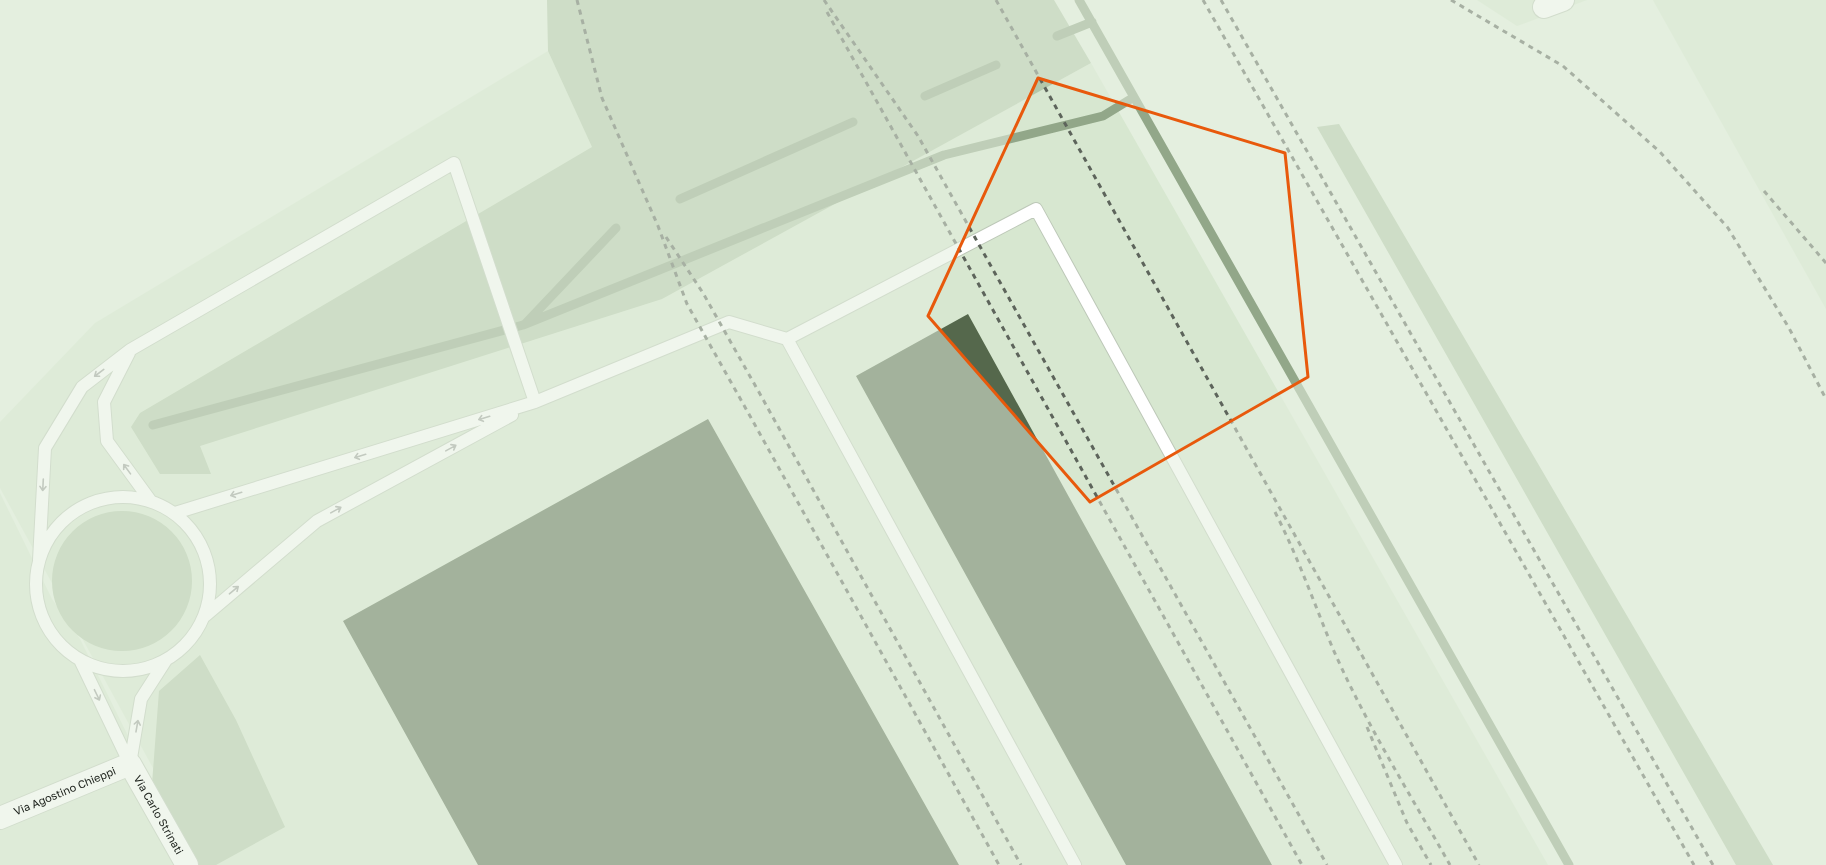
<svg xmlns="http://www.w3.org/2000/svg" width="1826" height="865" font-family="'Golos Text',sans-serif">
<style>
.built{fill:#d7e7d0}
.green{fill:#b3c7aa}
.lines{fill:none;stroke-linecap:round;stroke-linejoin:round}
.stream{stroke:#92a789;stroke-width:9}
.building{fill:#55684c}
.service-casing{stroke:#bdc8b8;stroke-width:14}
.minor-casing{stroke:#bdc8b8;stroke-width:24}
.service{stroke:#fff;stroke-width:12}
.minor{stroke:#fff;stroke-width:22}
.rail{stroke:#5d645b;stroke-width:3;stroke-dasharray:5 5;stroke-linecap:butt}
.oneway{stroke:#9b9d9b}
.marked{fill:none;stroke:#e8590c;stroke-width:3;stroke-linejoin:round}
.labels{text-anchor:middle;stroke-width:4;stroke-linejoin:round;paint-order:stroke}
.street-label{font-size:11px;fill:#212620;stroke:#e4efdf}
</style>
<rect width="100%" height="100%" fill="#e4efdf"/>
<path class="built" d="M1477,0H1587L1517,26Z
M1653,0H1826V309L1654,2Z
M548,51L662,298L1091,63L1548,865H206L0,488V422L95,323Z
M0,493L52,599L80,639L192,865H0Z"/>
<path class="green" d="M547,0H1054L1091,63L662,299L200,446L211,474H160L131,427L140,413L592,147L548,51Z
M1339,124L1773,865H1736L1317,127Z
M52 581a70 70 0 1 1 140 0a70 70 0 1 1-140 0Z
M200,655L236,720L285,827L216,865H192L152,784L159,691Z"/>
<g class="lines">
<path class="stream" d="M1079,0L1569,865
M1057,36L1092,22
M925,96L996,65
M680,199L853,122
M526,323L616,228
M153,425L523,325L944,155L1103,116L1134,97"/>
</g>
<path class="building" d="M968,314L1272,865H1126L856,376Z
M708,419L959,865H478L343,621Z"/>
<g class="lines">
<g class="service-casing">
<path id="service" d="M129,353L104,402L107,441L150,500
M36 584a87 87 0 1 1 174 0a87 87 0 1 1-174 0Z
M175,513L535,402L729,322L787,339
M39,560L45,448L82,387L130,350L454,163L535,402
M205,616L317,521L512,415
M80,660L130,764
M130,764L141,699L166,660
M1075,865L787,339L1036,209L1396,865"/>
</g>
<g class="minor-casing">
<g id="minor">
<path d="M1544,7L1563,0"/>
<path id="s1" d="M0,818L130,764L187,865"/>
</g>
</g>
<use href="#service" class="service"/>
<use href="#minor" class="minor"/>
<path class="rail" d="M577,0L602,98L658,226L687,304L750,416L999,865
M824,0L918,136L1327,865
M996,0L1479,865
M1203,0L1694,865
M1221,0L1713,865
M1451,0L1563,66L1660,152L1728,228L1789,328L1826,399
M827,12L1302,865
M1764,191L1826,263
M666,237L703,293L760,394L1021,865
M1275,512C1298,557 1314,603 1333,649C1366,724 1410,794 1450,865
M1367,727L1407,823L1431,865"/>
</g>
<defs><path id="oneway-shaft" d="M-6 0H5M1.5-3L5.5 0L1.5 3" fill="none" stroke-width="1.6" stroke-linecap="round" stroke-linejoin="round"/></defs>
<g class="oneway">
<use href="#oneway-shaft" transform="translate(99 373) rotate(143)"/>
<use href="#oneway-shaft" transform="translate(484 418) rotate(163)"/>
<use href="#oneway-shaft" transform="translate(451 448) rotate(-29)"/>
<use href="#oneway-shaft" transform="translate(360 456) rotate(163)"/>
<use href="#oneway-shaft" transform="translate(127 469) rotate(-126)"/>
<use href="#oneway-shaft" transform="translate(43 485) rotate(93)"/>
<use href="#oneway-shaft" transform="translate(236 494) rotate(163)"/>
<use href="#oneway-shaft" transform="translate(336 510) rotate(-29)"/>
<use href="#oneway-shaft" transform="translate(234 590) rotate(-40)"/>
<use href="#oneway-shaft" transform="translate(97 695) rotate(64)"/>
<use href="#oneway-shaft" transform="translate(137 726) rotate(-80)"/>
</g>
<path d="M0 0H1826V865H0ZM1038,78L1285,153L1308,377L1090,502L928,316Z" fill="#e4efdf" fill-opacity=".55" fill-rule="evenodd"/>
<path class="marked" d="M1038,78L1285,153L1308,377L1090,502L928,316Z"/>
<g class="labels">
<g class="street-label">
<text dy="4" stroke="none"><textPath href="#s1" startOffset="70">Via Agostino Chieppi</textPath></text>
<text dy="4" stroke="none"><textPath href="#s1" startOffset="199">Via Carlo Strinati</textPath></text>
</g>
</g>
</svg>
